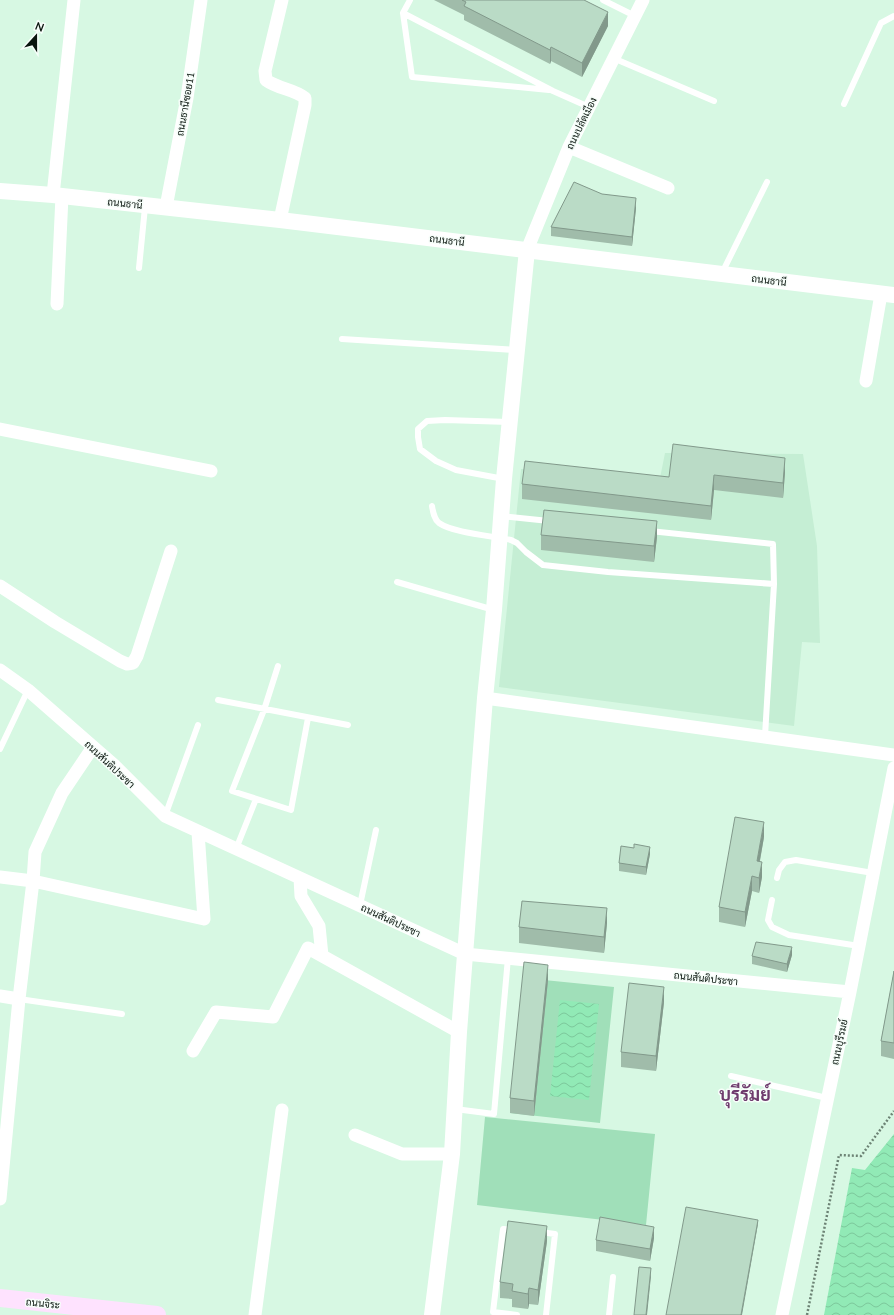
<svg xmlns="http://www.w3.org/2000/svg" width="894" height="1315" font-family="Lato,Sarabun,sans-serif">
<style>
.built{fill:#c5eed4}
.grass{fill:#a0dfb9}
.water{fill:url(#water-waves)}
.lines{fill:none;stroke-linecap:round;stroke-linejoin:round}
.path{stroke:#6d8375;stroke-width:2.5;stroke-dasharray:2 2;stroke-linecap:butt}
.service{stroke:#fff;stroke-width:6}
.minor{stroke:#fff;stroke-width:13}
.tertiary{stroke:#fff;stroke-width:16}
.secondary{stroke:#fee2fe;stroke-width:18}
.wall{fill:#a0bcaa}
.shaded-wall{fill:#82998b}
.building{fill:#badbc6;stroke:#82998b}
.labels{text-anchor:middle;stroke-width:3;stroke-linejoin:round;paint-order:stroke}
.street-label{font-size:10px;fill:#09150e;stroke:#f7fefa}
.town-label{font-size:18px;font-weight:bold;fill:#6e3b6d;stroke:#f7fefa}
</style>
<defs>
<pattern id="water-waves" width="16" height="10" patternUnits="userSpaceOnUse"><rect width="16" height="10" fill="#91eab6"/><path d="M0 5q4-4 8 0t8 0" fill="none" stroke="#7cc89b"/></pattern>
</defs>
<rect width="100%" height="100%" fill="#d7f8e3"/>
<path class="built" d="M665,453L803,454L817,546L820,643L802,642L794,726L499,687L521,469L660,478Z"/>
<path class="grass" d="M524,978L614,987L600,1123L510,1113Z
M485,1117L655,1134L646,1225L477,1205Z"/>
<path class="water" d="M560,1000L599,1004L589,1100L550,1096Z
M894,1134V1315H824L852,1168L865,1170Z"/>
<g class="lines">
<path class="path" d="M807,1315L839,1155L861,1156L894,1111"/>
<path class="service" d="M410,0L403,13L553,91L589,107
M603,0L635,16
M403,13L412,77L549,90
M613,58L714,101
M844,104L881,23L894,16
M139,268L145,207
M722,273L767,182
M342,339L516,350
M504,479L456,470L436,461L420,449L418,437V429L427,421L445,420L509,422
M432,506C433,512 434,519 439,523C453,533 493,536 511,540L517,543L526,552L543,565L608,572L774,584
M501,516L549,521
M650,531L773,544L774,584L765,736
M397,582L494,610
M278,666L264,710L232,791L291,810L308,718
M218,700L348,725
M0,749L28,690
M165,816L198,725
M236,849L256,799
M777,878L779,870L785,862L796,860L873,873
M772,900L768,920L772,927L789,935L859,946
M360,905L376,830
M19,999L122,1014
M731,1076L827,1098
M455,1109L494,1114L508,958
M515,1230L503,1229L493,1312L517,1315
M540,1232L555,1234L546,1315
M609,1315L613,1277"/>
<path class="minor" d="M569,147L668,188
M53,195L74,0
M166,207L187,98L201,0
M280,220L305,105V98C294,89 278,89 266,80L265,71L282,0
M527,250L569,147L643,0
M57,304L62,196
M866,381L881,294
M0,429L211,471
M0,586L55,622L120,661L127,664L133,663L137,656L171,551
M0,670L28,690L60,718L115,766L165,816L465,954L850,992
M485,698L894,755
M0,877L33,881L204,919L198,832
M300,878L301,896L319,926L322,956
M0,996L19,999
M193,1051L216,1012L273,1017L308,948L459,1032
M355,1135L402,1154H452
M0,1199L19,999L33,881L35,852L62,793L93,747
M255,1315L282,1110
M782,1315L850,992L894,768"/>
<path class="tertiary" d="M0,191L53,195L280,220L894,295
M432,1315L452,1154L459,1032L485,698L494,610L504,479L527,250"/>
<path class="secondary" d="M0,1298L157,1315"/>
</g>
<path class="wall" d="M434,0H584L608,26L582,77L551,61L550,64L464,20V15Z
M602,194L636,208L632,246L551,236V227Z
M785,472L783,498L714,490L711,520L522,499V484Z
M541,535L657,537L654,562L541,550Z
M764,837L760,861L762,877L759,893L752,891L745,927L719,922V907Z
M650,854L646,875L619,871V863Z
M607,923L604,953L519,943V927Z
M792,955L787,972L752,964V956Z
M894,971V1059L881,1056V1041Z
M548,980L534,1116L510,1113V1098Z
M664,1002L656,1071L621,1067V1052Z
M654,1238L650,1261L596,1251V1240Z
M547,1241L538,1305L529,1304L528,1309L512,1307V1299L500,1298V1282Z"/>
<path class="shaded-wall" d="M608,12V26L582,77V63Z
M551,47V61L550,64V50Z
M636,198V208L632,246V237Z
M785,458V472L783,498V483Z
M714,475V490L711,520V506Z
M657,521V537L654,562V546Z
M764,822V837L757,876V861Z
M650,847V854L646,875V867Z
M762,862V877L759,893V878Z
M752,876V891L745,927V912Z
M607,908V923L604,953V937Z
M792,947V955L787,972V964Z
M548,965V980L534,1116V1101Z
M664,987V1002L656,1071V1056Z
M758,1220V1224L742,1315H741Z
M547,1226V1241L538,1305V1290Z
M654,1227V1238L650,1261V1249Z
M651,1268V1276L647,1315H646Z
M529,1288V1304L528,1309V1294Z"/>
<path class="building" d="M462,0H584L608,12L582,63L551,47L550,50L464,6L466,2Z
M574,182L602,194L636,198L632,237L551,227Z
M673,444L785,458L783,483L714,475L711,506L522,484L525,461L669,477Z
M544,510L657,521L654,546L541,535Z
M735,817L764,822L757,861L762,862L759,878L752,876L745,912L719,907Z
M634,844L650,847L646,867L619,863L621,846L634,848Z
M522,901L607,908L604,937L519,927Z
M756,942L792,947L787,964L752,956Z
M524,962L548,965L534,1101L510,1098Z
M894,971V1043L881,1041Z
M629,983L664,987L656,1056L621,1052Z
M686,1207L758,1220L741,1315H666Z
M600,1217L654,1227L650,1249L596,1240Z
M508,1221L547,1226L538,1290L529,1288L528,1294L512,1291L513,1284L500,1282Z
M639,1267L651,1268L646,1315H634Z"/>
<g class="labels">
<g class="street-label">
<text transform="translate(185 104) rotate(-80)" y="4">ถนนธานีซอย11</text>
<text transform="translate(581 123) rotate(-64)" y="4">ถนนปลัดเมือง</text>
<text transform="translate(125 203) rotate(6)" y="4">ถนนธานี</text>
<text transform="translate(447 240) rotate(7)" y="4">ถนนธานี</text>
<text transform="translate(769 280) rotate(7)" y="4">ถนนธานี</text>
<text transform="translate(110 764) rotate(43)" y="4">ถนนสันติประชา</text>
<text transform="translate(391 920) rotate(25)" y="4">ถนนสันติประชา</text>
<text transform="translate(706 978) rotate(6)" y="4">ถนนสันติประชา</text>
<text transform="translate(839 1042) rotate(-78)" y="4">ถนนบุรีรมย์</text>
<text transform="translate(43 1303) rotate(6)" y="4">ถนนจิระ</text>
</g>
<g class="town-label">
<text x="745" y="1101">บุรีรัมย์</text>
</g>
</g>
<g transform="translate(36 36) rotate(21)" stroke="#f7fefa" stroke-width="3" paint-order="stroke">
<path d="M0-3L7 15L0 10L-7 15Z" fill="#09150e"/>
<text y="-6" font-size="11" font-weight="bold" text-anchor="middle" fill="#09150e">N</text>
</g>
</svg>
